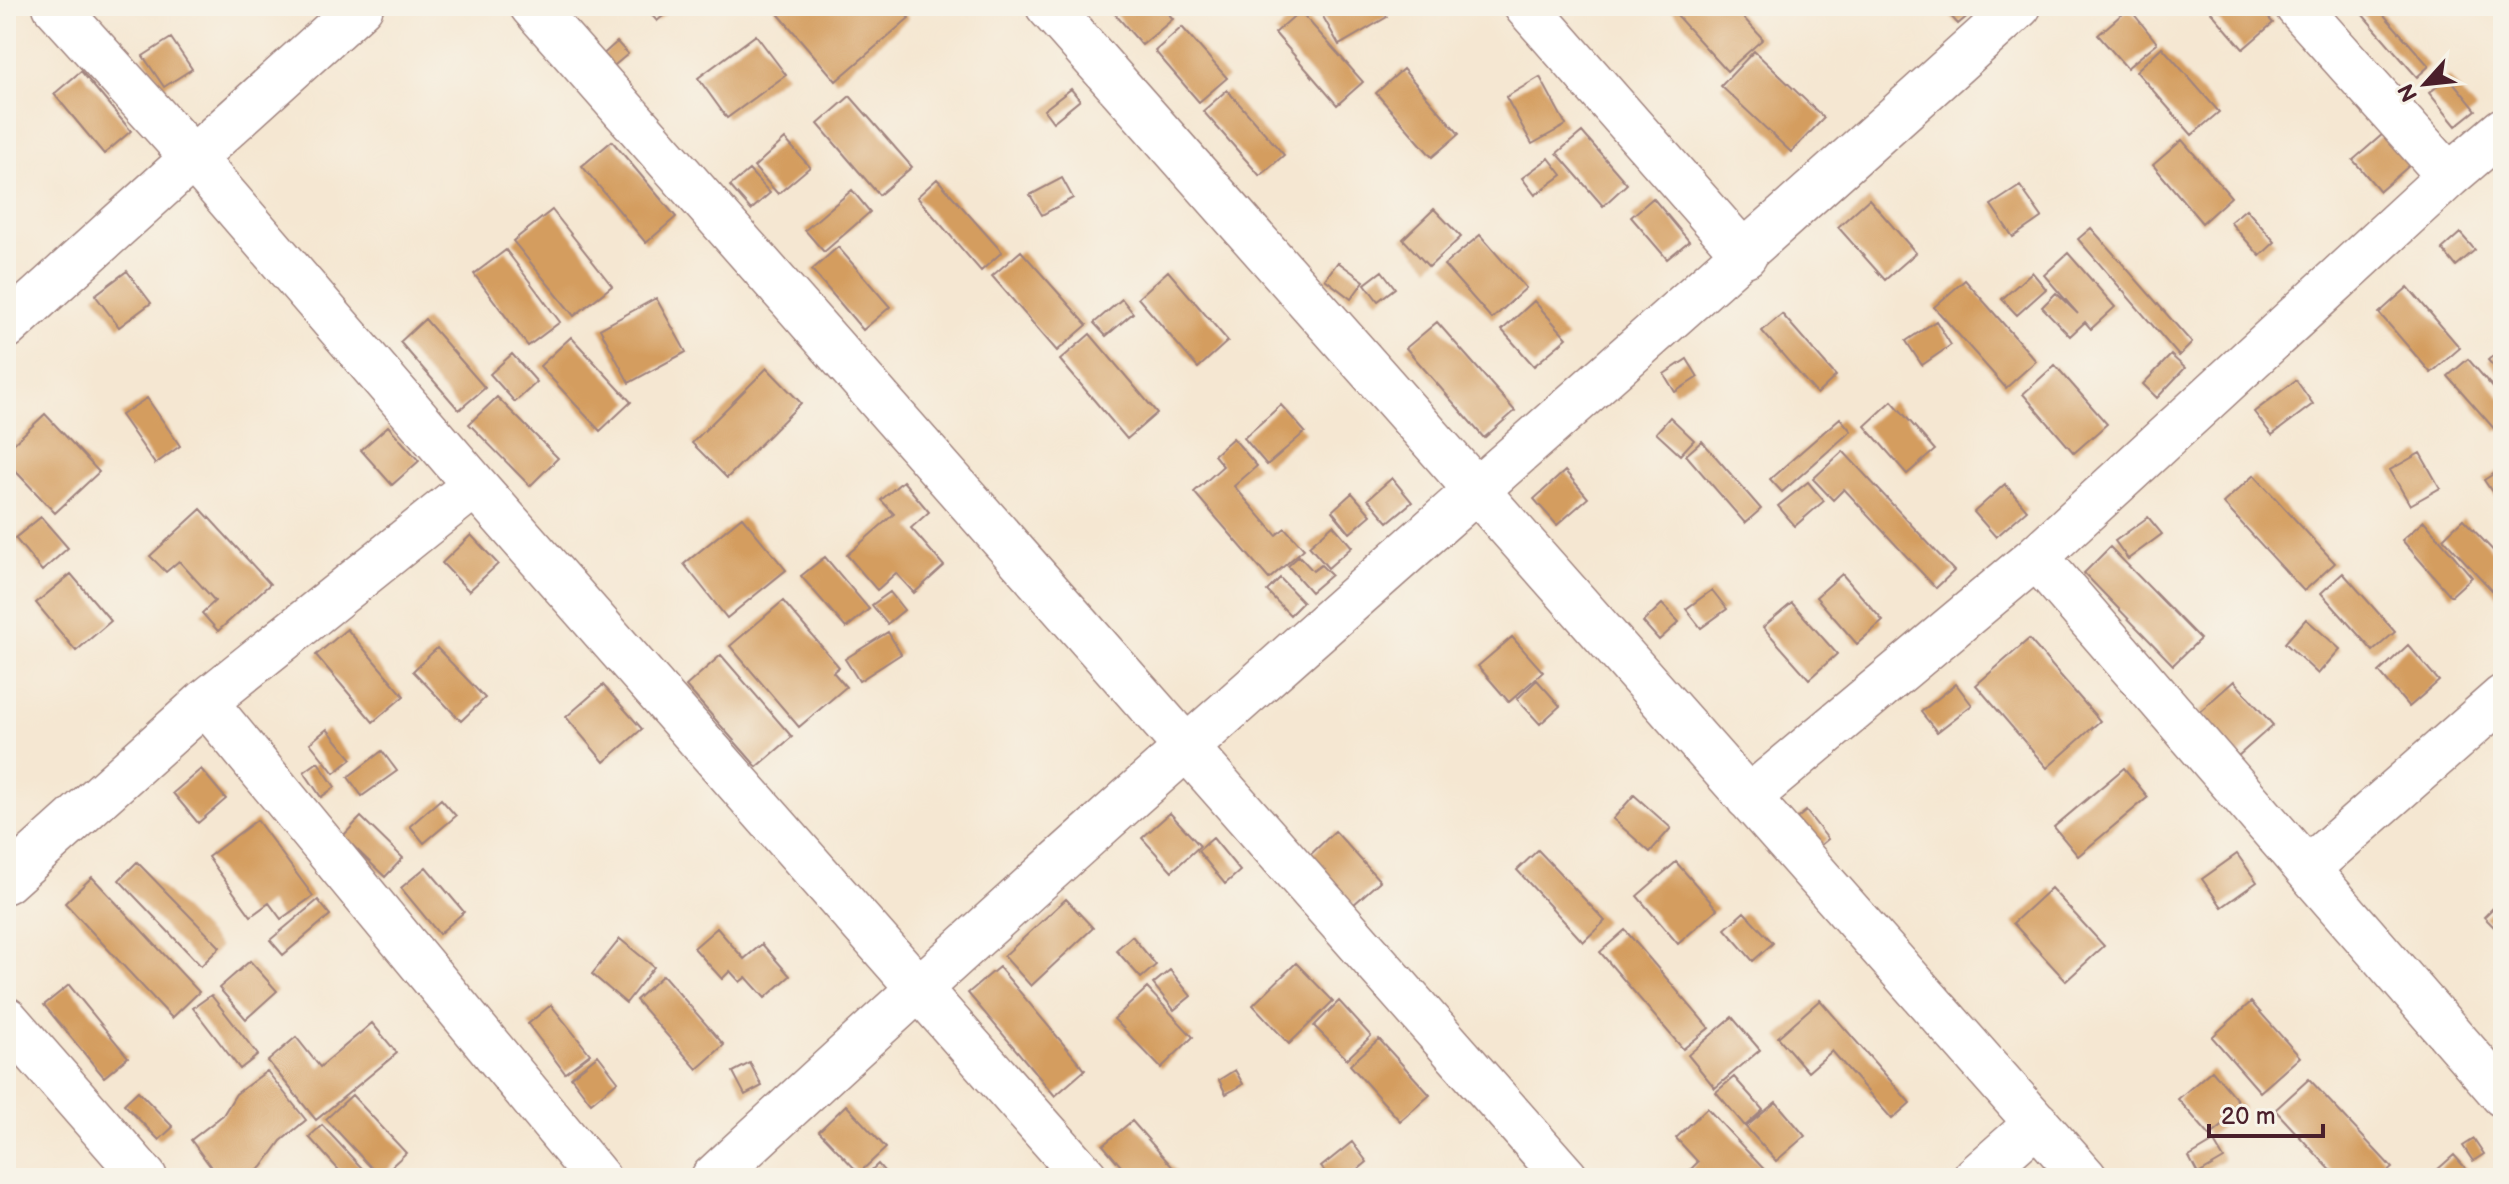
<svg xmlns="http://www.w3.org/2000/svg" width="2509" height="1184" font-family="'Balsamiq Sans',sans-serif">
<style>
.building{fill:#d49d5f}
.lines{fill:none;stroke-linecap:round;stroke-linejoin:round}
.street-casing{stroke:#a0837e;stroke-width:47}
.street{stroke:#fff;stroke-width:44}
</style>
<rect width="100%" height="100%" fill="#f7f3e8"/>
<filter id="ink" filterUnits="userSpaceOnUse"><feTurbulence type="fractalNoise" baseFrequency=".0125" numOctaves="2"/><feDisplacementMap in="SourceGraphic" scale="16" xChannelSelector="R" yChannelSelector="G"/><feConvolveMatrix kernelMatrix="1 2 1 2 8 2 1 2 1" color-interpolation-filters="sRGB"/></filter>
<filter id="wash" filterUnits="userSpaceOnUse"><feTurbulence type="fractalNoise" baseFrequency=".006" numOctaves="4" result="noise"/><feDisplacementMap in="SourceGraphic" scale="32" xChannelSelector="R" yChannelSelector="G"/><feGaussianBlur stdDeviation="1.8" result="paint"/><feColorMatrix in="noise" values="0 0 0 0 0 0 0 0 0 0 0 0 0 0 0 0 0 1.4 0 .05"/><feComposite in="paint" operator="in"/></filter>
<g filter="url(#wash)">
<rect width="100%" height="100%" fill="#f5e7d2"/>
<g id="blocks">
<path class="building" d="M644,6H675L657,21Z
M777,6H898L909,18L836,81L774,9Z
M1108,6H1162L1173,19L1142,45Z
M1334,6H1381L1387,17L1339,45L1321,13Z
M1668,6H1733L1763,39L1727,71Z
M1942,6H1979L1958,24Z
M2206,6H2258L2273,23L2243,49Z
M2355,6H2376L2429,66L2417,77Z
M2129,8L2157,43L2127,68L2098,35Z
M1300,11L1363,82L1337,105L1275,33Z
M1182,27L1227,78L1199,102L1155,51Z
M756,35L786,75L727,118L698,78Z
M171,38L192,69L164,87L143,56Z
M617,42L628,54L609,70L599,58Z
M2162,47L2219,112L2192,135L2136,71Z
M1754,51L1824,118L1791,152L1721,86Z
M1403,69L1459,134L1432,157L1376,93Z
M81,71L131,131L104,154L54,94Z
M1540,77L1566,125L1532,144L1506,97Z
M2449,77L2476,110L2456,126L2429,93Z
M1071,89L1080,100L1053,122L1044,110Z
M1227,90L1284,155L1260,176L1203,111Z
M850,96L912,167L879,195L818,124Z
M1582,132L1627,184L1603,206L1557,153Z
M2383,134L2410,165L2380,191L2353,160Z
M785,139L810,167L778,194L754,167Z
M2182,140L2231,197L2202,223L2153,165Z
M612,141L676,217L646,243L582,166Z
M1549,158L1562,175L1535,195L1522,178Z
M749,170L770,193L751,210L730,186Z
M1062,178L1073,198L1042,215L1030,195Z
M937,179L1002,252L981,271L917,197Z
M2020,186L2042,217L2013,237L1991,205Z
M852,190L870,212L824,252L805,230Z
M1653,198L1689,241L1667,259L1631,217Z
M1869,199L1916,253L1885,280L1838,227Z
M1434,209L1461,237L1429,267L1403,239Z
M2246,209L2275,242L2260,256L2230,222Z
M552,210L612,286L574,316L513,241Z
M2091,228L2192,343L2179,356L2078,239Z
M2460,233L2475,250L2456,266L2442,249Z
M1480,235L1526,288L1492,319L1444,265Z
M838,247L890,307L863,330L812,270Z
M506,250L560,322L528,346L474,274Z
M1021,251L1087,325L1057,351L992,276Z
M2068,253L2115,307L2091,329L2085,322L2070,336L2042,307L2056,293L2078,314L2044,275Z
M1338,262L1364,281L1351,299L1325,279Z
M127,271L151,303L119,327L95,295Z
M1168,271L1228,341L1198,368L1138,298Z
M1382,271L1395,288L1378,301L1365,284Z
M2032,272L2046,289L2017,315L2002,299Z
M1965,280L2036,361L2006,388L1934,307Z
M2408,287L2460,348L2431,373L2379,313Z
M656,298L686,352L629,383L600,329Z
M1122,299L1133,313L1106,336L1094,323Z
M1534,301L1567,338L1534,366L1502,330Z
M1782,314L1836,376L1817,394L1762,331Z
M425,319L485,388L459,410L400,342Z
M1936,321L1951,345L1922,365L1906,341Z
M1437,322L1515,411L1484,438L1406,348Z
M1090,334L1157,413L1127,439L1060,360Z
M571,337L631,402L600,431L540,366Z
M2503,347V377L2488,360Z
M512,354L537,382L515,402L490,374Z
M2171,355L2185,368L2157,398L2143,384Z
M1687,359L1698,377L1675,392L1664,374Z
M2468,359L2503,399V427L2497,432L2448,376Z
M2055,365L2107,424L2074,453L2023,394Z
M767,368L801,403L727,478L692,443Z
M2296,380L2313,404L2272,435L2254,412Z
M497,397L558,458L530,486L469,424Z
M147,398L180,446L155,464L121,415Z
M1892,401L1935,450L1907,474L1865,426Z
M1281,405L1305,432L1267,465L1244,438Z
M45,414L99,472L55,513L6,461V451Z
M1670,417L1694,440L1680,455L1656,433Z
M1840,418L1851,431L1782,492L1770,479Z
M388,426L419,461L392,485L361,450Z
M1233,438L1257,466L1234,486L1276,535L1285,528L1304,549L1269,579L1194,492L1223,466L1214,455Z
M1702,441L1761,509L1745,523L1686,455Z
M1843,451L1954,571L1936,588L1844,489L1833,500L1813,479Z
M2420,453L2440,488L2410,505L2390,470Z
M2503,468V508L2484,480Z
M1565,471L1588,498L1557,525L1534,499Z
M2254,475L2335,563L2304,591L2223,503Z
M1392,478L1412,502L1388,522L1368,499Z
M903,481L929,512L911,528L944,566L914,593L896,573L877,590L847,555L894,514L881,500Z
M1808,482L1824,501L1795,526L1778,506Z
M2005,484L2027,510L1996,537L1974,512Z
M1352,493L1371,515L1350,533L1332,511Z
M201,509L270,584L218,631L202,613L215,601L179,561L166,572L150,556Z
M41,517L68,548L42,571L15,538Z
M742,517L786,570L727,618L684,564Z
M2148,517L2162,534L2128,559L2115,541Z
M2463,519L2503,561V602L2443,538Z
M2424,521L2472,577L2451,596L2402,540Z
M1333,525L1352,547L1328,568L1309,546Z
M471,535L498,564L469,591L442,563Z
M2110,547L2200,639L2173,665L2084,573Z
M1299,556L1313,571L1321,565L1331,575L1311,592L1288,566Z
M825,557L869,609L846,628L801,576Z
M2343,573L2395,632L2373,651L2321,593Z
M71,574L111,621L76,651L36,603Z
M1842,574L1883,621L1857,644L1816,597Z
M1280,578L1303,602L1290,615L1267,591Z
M1712,590L1727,609L1701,628L1686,609Z
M890,592L904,610L887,624L872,605Z
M783,601L839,667L833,672L846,687L799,727L730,646Z
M1792,603L1837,654L1809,679L1763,627Z
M1662,604L1679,622L1659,640L1643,622Z
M2306,619L2340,649L2318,674L2285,643Z
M347,629L404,696L373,722L316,655Z
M888,632L901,654L859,681L845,659Z
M1512,637L1543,672L1509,702L1478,666Z
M2029,639L2100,721L2047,768L1976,685Z
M2408,645L2439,681L2409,707L2379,672Z
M437,648L485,698L461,721L413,671Z
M721,655L792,737L757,767L686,686Z
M1537,680L1560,706L1540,724L1517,699Z
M2234,681L2273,725L2238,756L2199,712Z
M1956,684L1972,705L1937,732L1921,712Z
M603,685L642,729L604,762L566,717Z
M327,729L352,759L334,773L310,743Z
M382,751L397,771L362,796L348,777Z
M318,762L335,787L321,797L304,772Z
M2124,768L2148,797L2078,856L2054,827Z
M201,769L226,799L198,823L173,793Z
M1634,795L1671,828L1650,852L1613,819Z
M441,799L456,816L424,843L410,826Z
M1806,811L1828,839L1810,854L1787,827Z
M1170,813L1200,846L1172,871L1142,838Z
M361,817L403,858L385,877L343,836Z
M257,820L313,896L281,919L269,903L251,916L208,857Z
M1335,831L1380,881L1353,905L1308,857Z
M1213,838L1240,871L1225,884L1198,851Z
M1538,850L1605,921L1583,942L1517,870Z
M2237,854L2257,882L2222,907L2202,879Z
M137,862L220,947L201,966L119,880Z
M1676,862L1717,909L1678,944L1637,896Z
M426,867L464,912L439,934L401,888Z
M92,877L199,992L172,1018L65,903Z
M2051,888L2104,946L2066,981L2013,923Z
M2503,898V936L2484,917Z
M1066,899L1093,928L1031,986L1004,956Z
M318,900L330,915L283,955L270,940Z
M1744,912L1773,943L1753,961L1725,929Z
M717,928L744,959L762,944L790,976L765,998L746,977L740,982L730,971L722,979L694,948Z
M1625,930L1709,1028L1683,1049L1600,952Z
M1132,936L1156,965L1141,978L1116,950Z
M620,939L654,967L626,1003L592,974Z
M250,961L277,991L246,1019L219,988Z
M1296,963L1333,1001L1289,1044L1253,1005Z
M999,967L1085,1070L1055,1096L968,993Z
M1170,970L1191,996L1174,1010L1153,984Z
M663,975L724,1045L697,1069L636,1000Z
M69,985L128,1057L104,1077L44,1005Z
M1147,988L1193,1037L1161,1068L1114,1019Z
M211,995L258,1055L240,1069L193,1008Z
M1820,1000L1910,1103L1892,1119L1832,1051L1808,1072L1778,1037Z
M1339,1001L1371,1036L1347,1059L1314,1026Z
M2251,1002L2300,1057L2260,1092L2212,1037Z
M551,1005L590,1054L565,1073L528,1024Z
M1732,1017L1760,1050L1715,1088L1688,1055Z
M372,1023L397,1053L316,1120L268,1061L296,1037L320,1067Z
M1379,1039L1430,1095L1400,1121L1350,1065Z
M598,1055L618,1081L591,1103L571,1077Z
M750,1063L762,1086L745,1095L733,1072Z
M1235,1070L1243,1084L1226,1094L1219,1080Z
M2212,1070L2244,1108L2210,1136L2178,1099Z
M267,1071L306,1120L281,1141L262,1167L247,1178H219L191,1140L223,1115L236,1094Z
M1734,1077L1763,1110L1745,1126L1716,1092Z
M2309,1079L2392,1168L2380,1178H2338L2275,1110Z
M138,1091L173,1127L159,1140L124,1104Z
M352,1095L406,1153L380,1177L326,1119Z
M1776,1102L1805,1136L1776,1161L1746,1127Z
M846,1105L886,1148L859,1173L819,1131Z
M1707,1108L1772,1178H1686L1684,1176L1698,1162L1676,1138Z
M1132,1121L1182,1178H1131L1103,1145Z
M322,1125L371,1178H346L309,1137Z
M2474,1139L2484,1154L2473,1161L2463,1146Z
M1352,1142L1367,1162L1348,1178H1330L1321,1167Z
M2214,1142L2224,1159L2198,1174L2189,1157Z
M2454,1155L2474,1178H2428Z
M878,1164L890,1178H863Z"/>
</g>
</g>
<g filter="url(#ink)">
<use href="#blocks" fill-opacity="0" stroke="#a0837e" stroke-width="2"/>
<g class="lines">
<g class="street-casing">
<path id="street" d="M55,6L193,158L475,485L1086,1178
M532,6L1566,1178
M1048,6L2085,1178
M1526,6L1745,255
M2297,6L2449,176
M6,327L361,6
M2036,557L2503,1095
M205,702L598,1178
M1748,798L2036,557L2449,176L2503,130
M2307,869L2503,697
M6,881L205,702L475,485
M6,1019L145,1178
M713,1178C1141,779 1586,399 2019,6
M1975,1178L2037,1123"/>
</g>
<use href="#street" class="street"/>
</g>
</g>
<rect width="2509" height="1184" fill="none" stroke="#f7f3e8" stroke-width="32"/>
<g transform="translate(2425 84) rotate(243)" stroke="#f7f3e8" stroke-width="6" paint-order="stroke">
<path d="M0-6L14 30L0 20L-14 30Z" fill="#4a1f2b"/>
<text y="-12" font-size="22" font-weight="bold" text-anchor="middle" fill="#4a1f2b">N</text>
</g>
<path d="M2209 1124v12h114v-12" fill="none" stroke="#4a1f2b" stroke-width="4"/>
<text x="2221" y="1124" font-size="24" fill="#4a1f2b" stroke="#f7f3e8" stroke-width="6" paint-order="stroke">20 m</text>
</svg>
